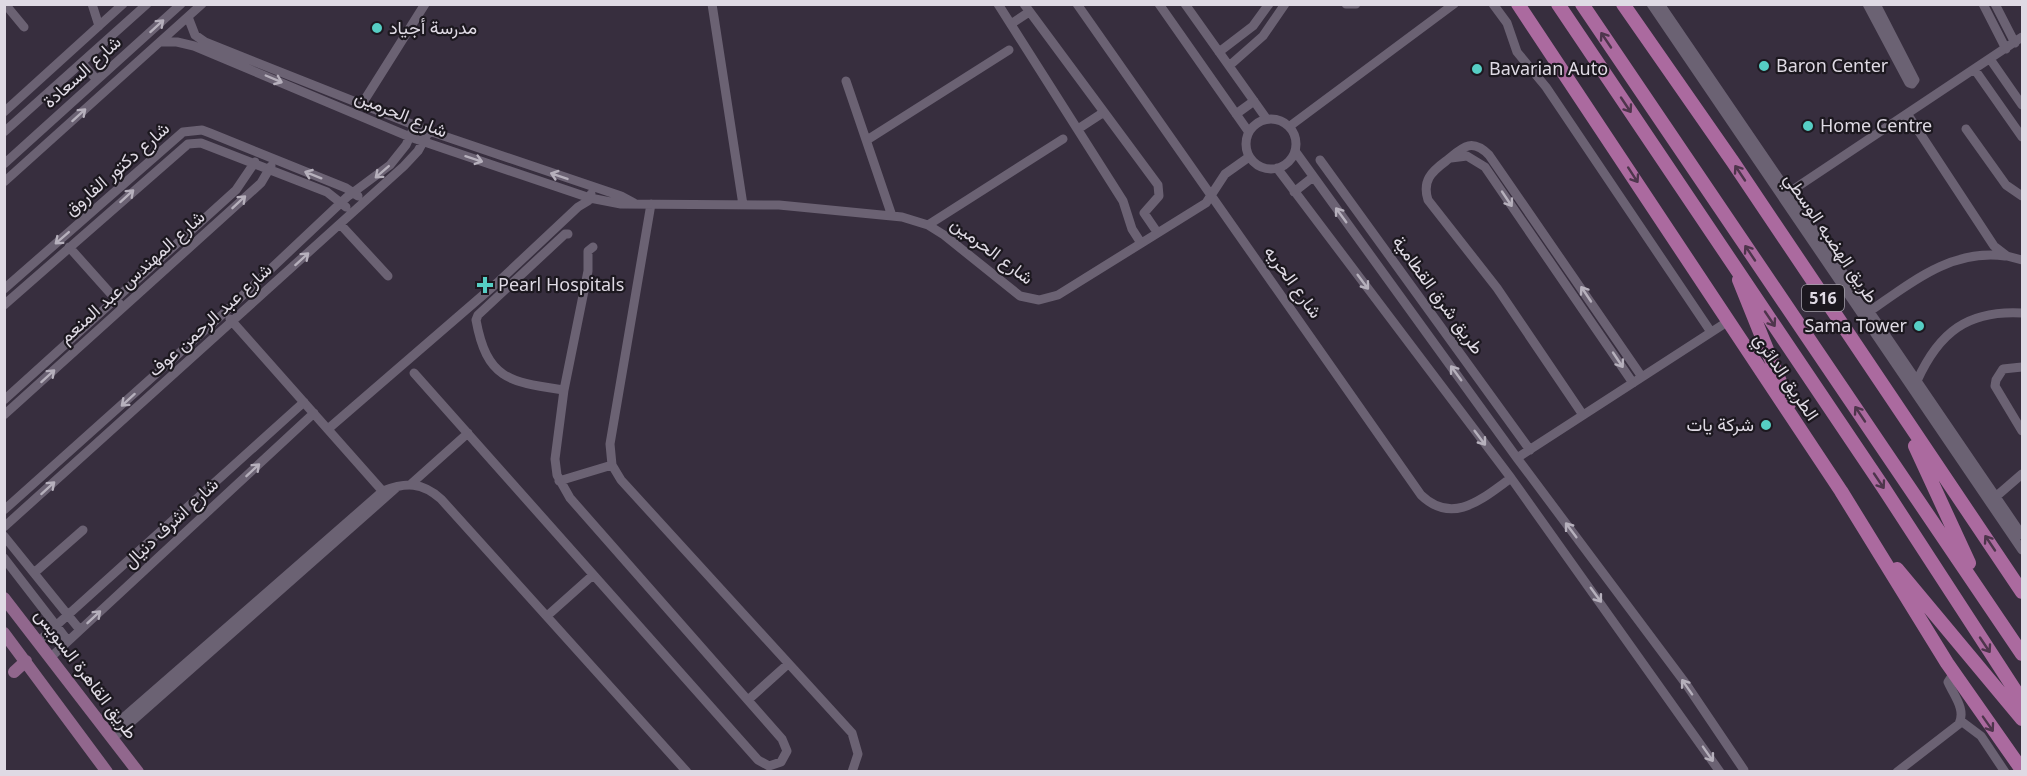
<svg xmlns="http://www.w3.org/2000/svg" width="2027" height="776" font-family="'Noto Sans',Vazirmatn,sans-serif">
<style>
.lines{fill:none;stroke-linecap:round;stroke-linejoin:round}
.minor{stroke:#6b6273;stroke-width:9}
.major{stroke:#91678d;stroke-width:12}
.highway{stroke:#ab6a9f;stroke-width:14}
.oneway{stroke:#b6b0bc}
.oneway2{stroke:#4e354c}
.poi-dot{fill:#56cec4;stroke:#1c181f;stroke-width:2}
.labels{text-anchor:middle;stroke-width:4.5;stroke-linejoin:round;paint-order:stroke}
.shield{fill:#1c181f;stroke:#a4a0a9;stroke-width:1.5}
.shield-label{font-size:16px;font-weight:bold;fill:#dfdae4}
.poi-label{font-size:18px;fill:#dfdae4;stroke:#1c181f;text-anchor:start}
.street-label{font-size:18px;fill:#dfdae4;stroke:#1c181f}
</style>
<rect width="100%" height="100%" fill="#372e3e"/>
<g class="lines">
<path class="minor" d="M5,4L24,27
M92,4L99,26
M712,4L743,205
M998,4L1123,201L1132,229L1141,243
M1024,4L1158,185L1159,196L1144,213L1157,232
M1077,4L1421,495C1453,526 1483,498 1511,478
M1159,4L1248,131
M1185,4L1266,118
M1346,4H1356
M1493,4L1507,23L1517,52L1546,87L1711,332
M1651,4L2022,550
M1660,4L2022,535
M1867,4L1909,83L1912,84L1915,80L1876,4
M1983,4L2006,49
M1995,4L2015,43
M188,17L195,35L205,42L429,131L621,196L634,203
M1011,24L1029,12
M160,42H177L194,46L410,137L590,198L621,204L779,205L902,217L928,225L944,235L1020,296L1039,300L1058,295L1206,203L1225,174L1249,157
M1219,52L1253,26L1269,4
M1990,59L2022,105
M82,63L97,80
M1229,66L1263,36L1285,4
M1975,70L2022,137
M846,81L892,216
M362,104L425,4
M4,112L123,4
M1236,114L1254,101
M1908,115L1994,246L2007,256L2022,260
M1246 144a25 25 0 1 1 50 0a25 25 0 1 1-50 0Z
M1290,126L1454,4
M1078,129L1104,112
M1966,129L2006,185L2022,196
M4,132L147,4
M867,140L1009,50
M1295,151L1517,458L1686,684L1744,770
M1451,158L1467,156L1485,167L1633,383
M1320,160L1530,450
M4,164L181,4
M1277,168L1511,478L1720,772
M4,182L202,4
M1294,192L1313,177
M1785,195L2022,37
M651,204L610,444L612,465L621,480L852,733L858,754L852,772
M340,224L388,276
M928,225L1063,139
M69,247L119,303
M4,289L183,132L202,130L210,133L346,188L358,196
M4,305L188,144L201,143L327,192L346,207
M1870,311C1912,282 1951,249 2005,256
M230,319L386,495
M2022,367L2003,369L1996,380L1995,386L2022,431
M414,373L758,760L769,766L781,762L787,751L782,739L570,498L557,475L555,459L564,390L588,271V251L593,247
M1917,381C1939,332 1968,310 2022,313
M564,390C510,382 487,380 476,320L478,315L565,234H568
M4,400L236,190L255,162
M4,415L261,183L271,166
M1583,415L1497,288L1428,200C1422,181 1431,172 1446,161C1462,148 1471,137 1489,155L1642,377
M328,429L497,283L578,207L588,201L591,194
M1517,458L1727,322
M559,481L612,465
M411,484L468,433
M1992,500L2022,474
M4,510L224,313L347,197L390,165L406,145L415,125
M4,527L404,166L418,151L429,131
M4,536L80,630
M4,558L68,641
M34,573L83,530
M547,616L593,575
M39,641L304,402
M51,657L314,413
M748,700L788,664
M1961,721L1981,736L2005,772
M107,732L383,491C406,482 422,482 441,499L687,772
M112,739L396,488
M1897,772L1959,724C1966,709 1954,696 1948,682L1954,673"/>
<path class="major" d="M4,598L138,772
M4,633L107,772
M14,672L26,661"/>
<path class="highway" d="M1518,4L1841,491L1947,663L2022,770
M1558,4L1883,487L2022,701
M1582,4L2022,654
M1623,4L1733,162L2022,592
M1739,280L1789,404
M1915,446L1969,563
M1897,569L2022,719"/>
</g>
<defs><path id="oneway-shaft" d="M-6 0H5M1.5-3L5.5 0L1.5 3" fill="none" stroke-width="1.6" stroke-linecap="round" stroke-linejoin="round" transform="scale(1.5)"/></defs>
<g class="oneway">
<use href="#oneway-shaft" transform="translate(157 26) rotate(-42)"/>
<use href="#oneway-shaft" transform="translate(274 79) rotate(23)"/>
<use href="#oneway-shaft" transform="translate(79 115) rotate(-42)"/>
<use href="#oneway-shaft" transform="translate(474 159) rotate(18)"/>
<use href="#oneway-shaft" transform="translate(382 172) rotate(139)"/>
<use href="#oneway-shaft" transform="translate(313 175) rotate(-158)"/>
<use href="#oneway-shaft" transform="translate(559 176) rotate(-161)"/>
<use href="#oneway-shaft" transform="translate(127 196) rotate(-42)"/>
<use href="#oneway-shaft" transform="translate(1507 199) rotate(56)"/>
<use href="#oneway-shaft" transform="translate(239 202) rotate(-43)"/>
<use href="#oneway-shaft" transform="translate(1341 215) rotate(-126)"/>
<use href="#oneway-shaft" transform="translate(62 238) rotate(139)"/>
<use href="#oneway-shaft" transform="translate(302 259) rotate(-42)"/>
<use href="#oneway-shaft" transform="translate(1363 282) rotate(53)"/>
<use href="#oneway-shaft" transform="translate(1586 294) rotate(-124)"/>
<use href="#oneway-shaft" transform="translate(1618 360) rotate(56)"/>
<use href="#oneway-shaft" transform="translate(1456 373) rotate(-126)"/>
<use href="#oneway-shaft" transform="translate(48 376) rotate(-42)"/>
<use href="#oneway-shaft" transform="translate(128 400) rotate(138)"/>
<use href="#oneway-shaft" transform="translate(1480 438) rotate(53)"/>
<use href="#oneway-shaft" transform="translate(253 470) rotate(-43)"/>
<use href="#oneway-shaft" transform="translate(48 488) rotate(-42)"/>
<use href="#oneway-shaft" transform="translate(1571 530) rotate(-127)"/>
<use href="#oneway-shaft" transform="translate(1596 595) rotate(54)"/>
<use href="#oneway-shaft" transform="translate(94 617) rotate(-43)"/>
<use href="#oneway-shaft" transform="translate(1687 687) rotate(-125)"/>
<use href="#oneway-shaft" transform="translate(1708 754) rotate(55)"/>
</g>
<g class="oneway2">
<use href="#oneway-shaft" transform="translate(1606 40) rotate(-124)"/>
<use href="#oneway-shaft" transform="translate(1626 105) rotate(56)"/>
<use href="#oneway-shaft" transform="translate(1740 173) rotate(-124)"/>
<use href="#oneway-shaft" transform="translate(1633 175) rotate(57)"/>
<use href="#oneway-shaft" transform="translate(1750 253) rotate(-124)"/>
<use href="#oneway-shaft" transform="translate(1770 319) rotate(56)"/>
<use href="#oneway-shaft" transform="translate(1860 414) rotate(-124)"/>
<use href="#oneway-shaft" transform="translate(1879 481) rotate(56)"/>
<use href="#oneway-shaft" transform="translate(1990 543) rotate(-124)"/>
<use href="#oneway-shaft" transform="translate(1985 645) rotate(56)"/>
<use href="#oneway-shaft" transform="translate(1988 724) rotate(55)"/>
</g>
<g class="poi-dot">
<circle cx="377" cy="28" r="6"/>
<circle cx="1764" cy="66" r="6"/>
<circle cx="1477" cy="69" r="6"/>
<circle cx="1808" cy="126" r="6"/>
<path d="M482 276h6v6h6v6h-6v6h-6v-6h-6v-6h6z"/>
<circle cx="1919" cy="326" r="6"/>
<circle cx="1766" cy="425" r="6"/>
</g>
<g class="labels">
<rect class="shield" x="1802" y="285" width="42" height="26" rx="4.5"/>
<g class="shield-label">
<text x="1823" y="304">516</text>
</g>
<g class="poi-label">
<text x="389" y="34">مدرسة أجياد</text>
<text x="1776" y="72">Baron Center</text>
<text x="1489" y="75">Bavarian Auto</text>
<text x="1820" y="132">Home Centre</text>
<text x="498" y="291">Pearl Hospitals</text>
<text x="1907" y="332" text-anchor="end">Sama Tower</text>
<text x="1754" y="431" text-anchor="end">شركة يات</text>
</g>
<g class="street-label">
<text transform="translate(82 72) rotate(-42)" y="6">شارع السعادة</text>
<text transform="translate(401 114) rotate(22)" y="6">شارع الحرمين</text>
<text transform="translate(117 169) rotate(-41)" y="6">شارع دكتور الفاروق</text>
<text transform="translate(1831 238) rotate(56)" y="6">طريق الهضبه الوسطي</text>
<text transform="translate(992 251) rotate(37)" y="6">شارع الحرمين</text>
<text transform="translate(132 277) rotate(-42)" y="6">شارع المهندس عبد المنعم</text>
<text transform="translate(1293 282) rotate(54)" y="6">شارع الحريه</text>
<text transform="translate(1438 295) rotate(54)" y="6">طريق شرق القطامية</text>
<text transform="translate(210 320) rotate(-42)" y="6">شارع عبد الرحمن عوف</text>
<text transform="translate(1786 377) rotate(56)" y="6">الطريق الدائري</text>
<text transform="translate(171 523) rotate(-43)" y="6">شارع اشرف دنيال</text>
<text transform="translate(86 674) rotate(53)" y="6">طريق القاهرة السويس</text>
</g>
</g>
<rect width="2027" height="776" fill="none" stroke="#dfdae4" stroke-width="12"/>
</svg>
